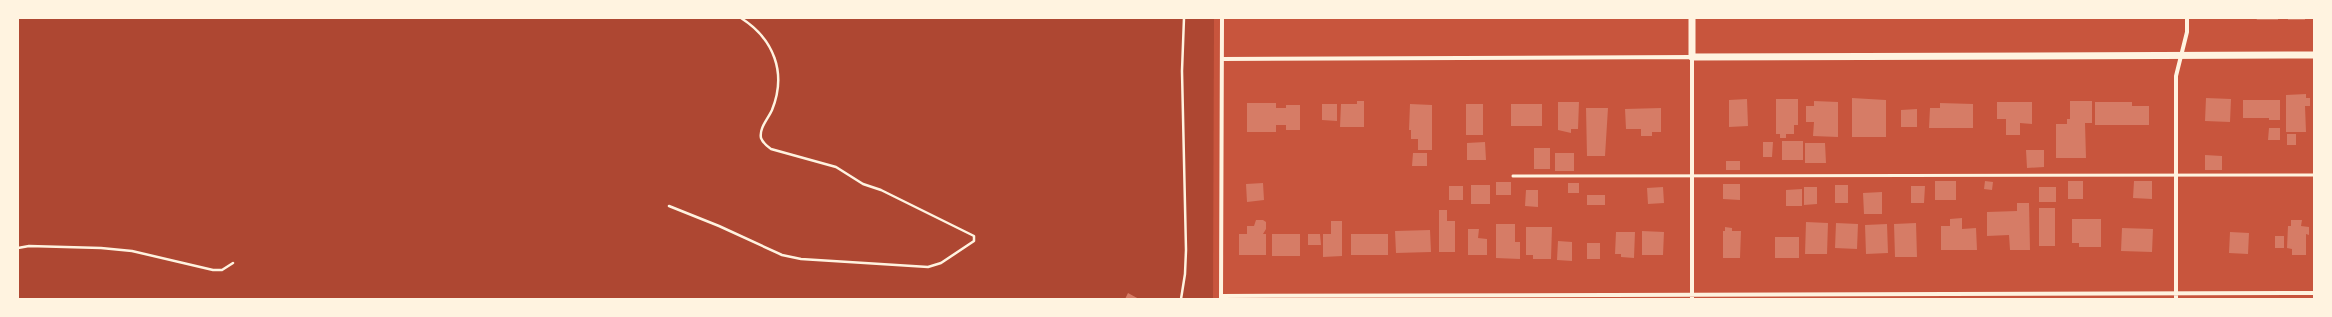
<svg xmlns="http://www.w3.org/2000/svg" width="2332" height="317" font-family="Figtree,sans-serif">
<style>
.green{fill:#ae4732}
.building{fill:#d67c66}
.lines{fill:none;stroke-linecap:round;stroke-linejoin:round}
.path{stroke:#fff3e0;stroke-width:2.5}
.service{stroke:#fff3e0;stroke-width:3}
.minor{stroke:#fff3e0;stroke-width:4}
.tertiary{stroke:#fff3e0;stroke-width:7}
</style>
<rect width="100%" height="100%" fill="#c8553d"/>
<path class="green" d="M18,18H1214L1213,299H18Z"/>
<path class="building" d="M2256,18H2278V20H2257Z
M2288,18H2305V20H2288Z
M2306,94V98H2310V106H2305L2306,132H2286V95Z
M1852,98L1886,100V137H1852Z
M2206,98L2231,99L2230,122L2205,121Z
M1747,99L1748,126L1729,127V100Z
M1776,99H1798V125H1794V134H1786V138H1780V134H1776Z
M2243,100H2280V120H2269V118H2243Z
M1357,101H1364V127H1340L1341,104H1357Z
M1814,101L1838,102V137L1813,136L1814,122H1806V106H1814Z
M2070,101H2092V123H2085L2086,158H2056V124H2067V119H2070Z
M1558,102H1579L1578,129H1571V133L1558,130Z
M1997,102H2032V124L2020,123V135H2006V119H1997Z
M2095,102H2132V106H2149V125H2095Z
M1247,103H1276V108H1286V105H1300V130H1286V125H1276V132H1247Z
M1940,103L1973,104V128H1929L1930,108H1940Z
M1322,104H1337V121L1322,120Z
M1410,104L1432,105V150H1418V139H1411V130H1409Z
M1466,104H1483V135H1466Z
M1511,104H1542V126H1511Z
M1586,108H1608L1605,156H1587Z
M1661,108V132H1652V136H1641V129H1626L1625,109Z
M1917,109V127H1901V110Z
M2269,128H2280V140H2268Z
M2287,134H2296V145H2287Z
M1782,141H1803V160H1782Z
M1485,142L1486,160H1467V143Z
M1763,142H1773L1772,157H1763Z
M1805,143H1825L1826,163H1805Z
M1534,148H1550V169H1534Z
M2026,150H2044V167L2027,168Z
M1413,153H1427V166H1412Z
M1555,153H1574V171H1555Z
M2205,155L2222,156V170H2205Z
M1726,161H1740V170H1726Z
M1935,181H1956V200H1935Z
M1985,181L1993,182L1992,190L1984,189Z
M2068,181H2083V199H2068Z
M2134,181H2152V199L2133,198Z
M1496,182H1511V195H1496Z
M1263,183L1264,200L1247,202L1246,184Z
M1568,183H1579V193H1568Z
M1723,184H1740V200L1723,199Z
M1471,185H1490V204H1471Z
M1835,185H1848V203H1835Z
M1449,186H1463V200H1449Z
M1911,186H1925L1924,203H1911Z
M1663,187L1664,203L1648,204L1647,188Z
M1804,187H1817V204L1804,205Z
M2039,187H2056V202H2039Z
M1802,189V206H1786V190Z
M1526,190H1538V207L1525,206Z
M1882,192V214H1864L1863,193Z
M1587,195H1605V205H1587Z
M2017,203H2029L2030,250H2010L2009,235L1987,236V212L2017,211Z
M2039,208H2055V246H2039Z
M1439,210H1447V221H1455V252H1439Z
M1962,218V229L1976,228L1977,250H1941V226H1950V219Z
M2072,219H2101V247H2079V243H2072Z
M1256,220H1263L1266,222V229L1263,234H1266V255H1239V234H1247V226H1254Z
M2291,220H2302L2301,226L2309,227V235L2306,234V255H2292V249L2287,248L2288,226H2291Z
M1331,221H1342V256L1323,257V234H1331Z
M1806,222L1828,223L1827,254H1805Z
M1836,223L1858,224L1857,249L1835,248Z
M1916,223L1917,257H1895L1894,224Z
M1496,224H1515V242H1520V259L1496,258Z
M1887,224L1888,253L1866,254L1865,225Z
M1526,227H1552L1551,259H1533V255H1526Z
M1725,227L1732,228V231H1741L1740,258H1723V231H1725Z
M2122,228L2153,229L2152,252L2121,251Z
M1468,229H1479L1478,238L1487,239V255H1468Z
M1430,230L1431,252L1396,253L1395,231Z
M1642,231L1664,232L1663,255H1642Z
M1616,232H1635L1634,258L1621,257V254H1615Z
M2230,232L2249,233L2248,254L2229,253Z
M1272,234H1300V256H1272Z
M1308,234H1320L1321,245H1308Z
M1351,234H1388V255H1351Z
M2275,236H2284V248H2275Z
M1775,237H1799V258H1775Z
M1558,241L1572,242V261L1557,260Z
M1587,243H1600V259H1587Z
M1128,293L1139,299H1125Z"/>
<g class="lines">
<path class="path" d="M669,206L719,226L782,255L801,259L928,267L941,263L974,241V236L881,190L863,184L836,167L771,149C768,147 763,143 761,138C759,128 768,119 772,110C787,73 774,39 741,18
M18,248L29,246L101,248L132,251L213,270H222L233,263
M1181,299L1185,274L1186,250L1182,71L1184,18"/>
<path class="service" d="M1513,176L2314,175"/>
<path class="minor" d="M1222,59L1692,57V299
M1221,296L2314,293
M1221,299L1222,18
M2176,299V76L2187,32V18"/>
<path class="tertiary" d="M1692,18V57L2314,55"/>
</g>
<rect width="2332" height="317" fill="none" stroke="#fff3e0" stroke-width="38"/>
</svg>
